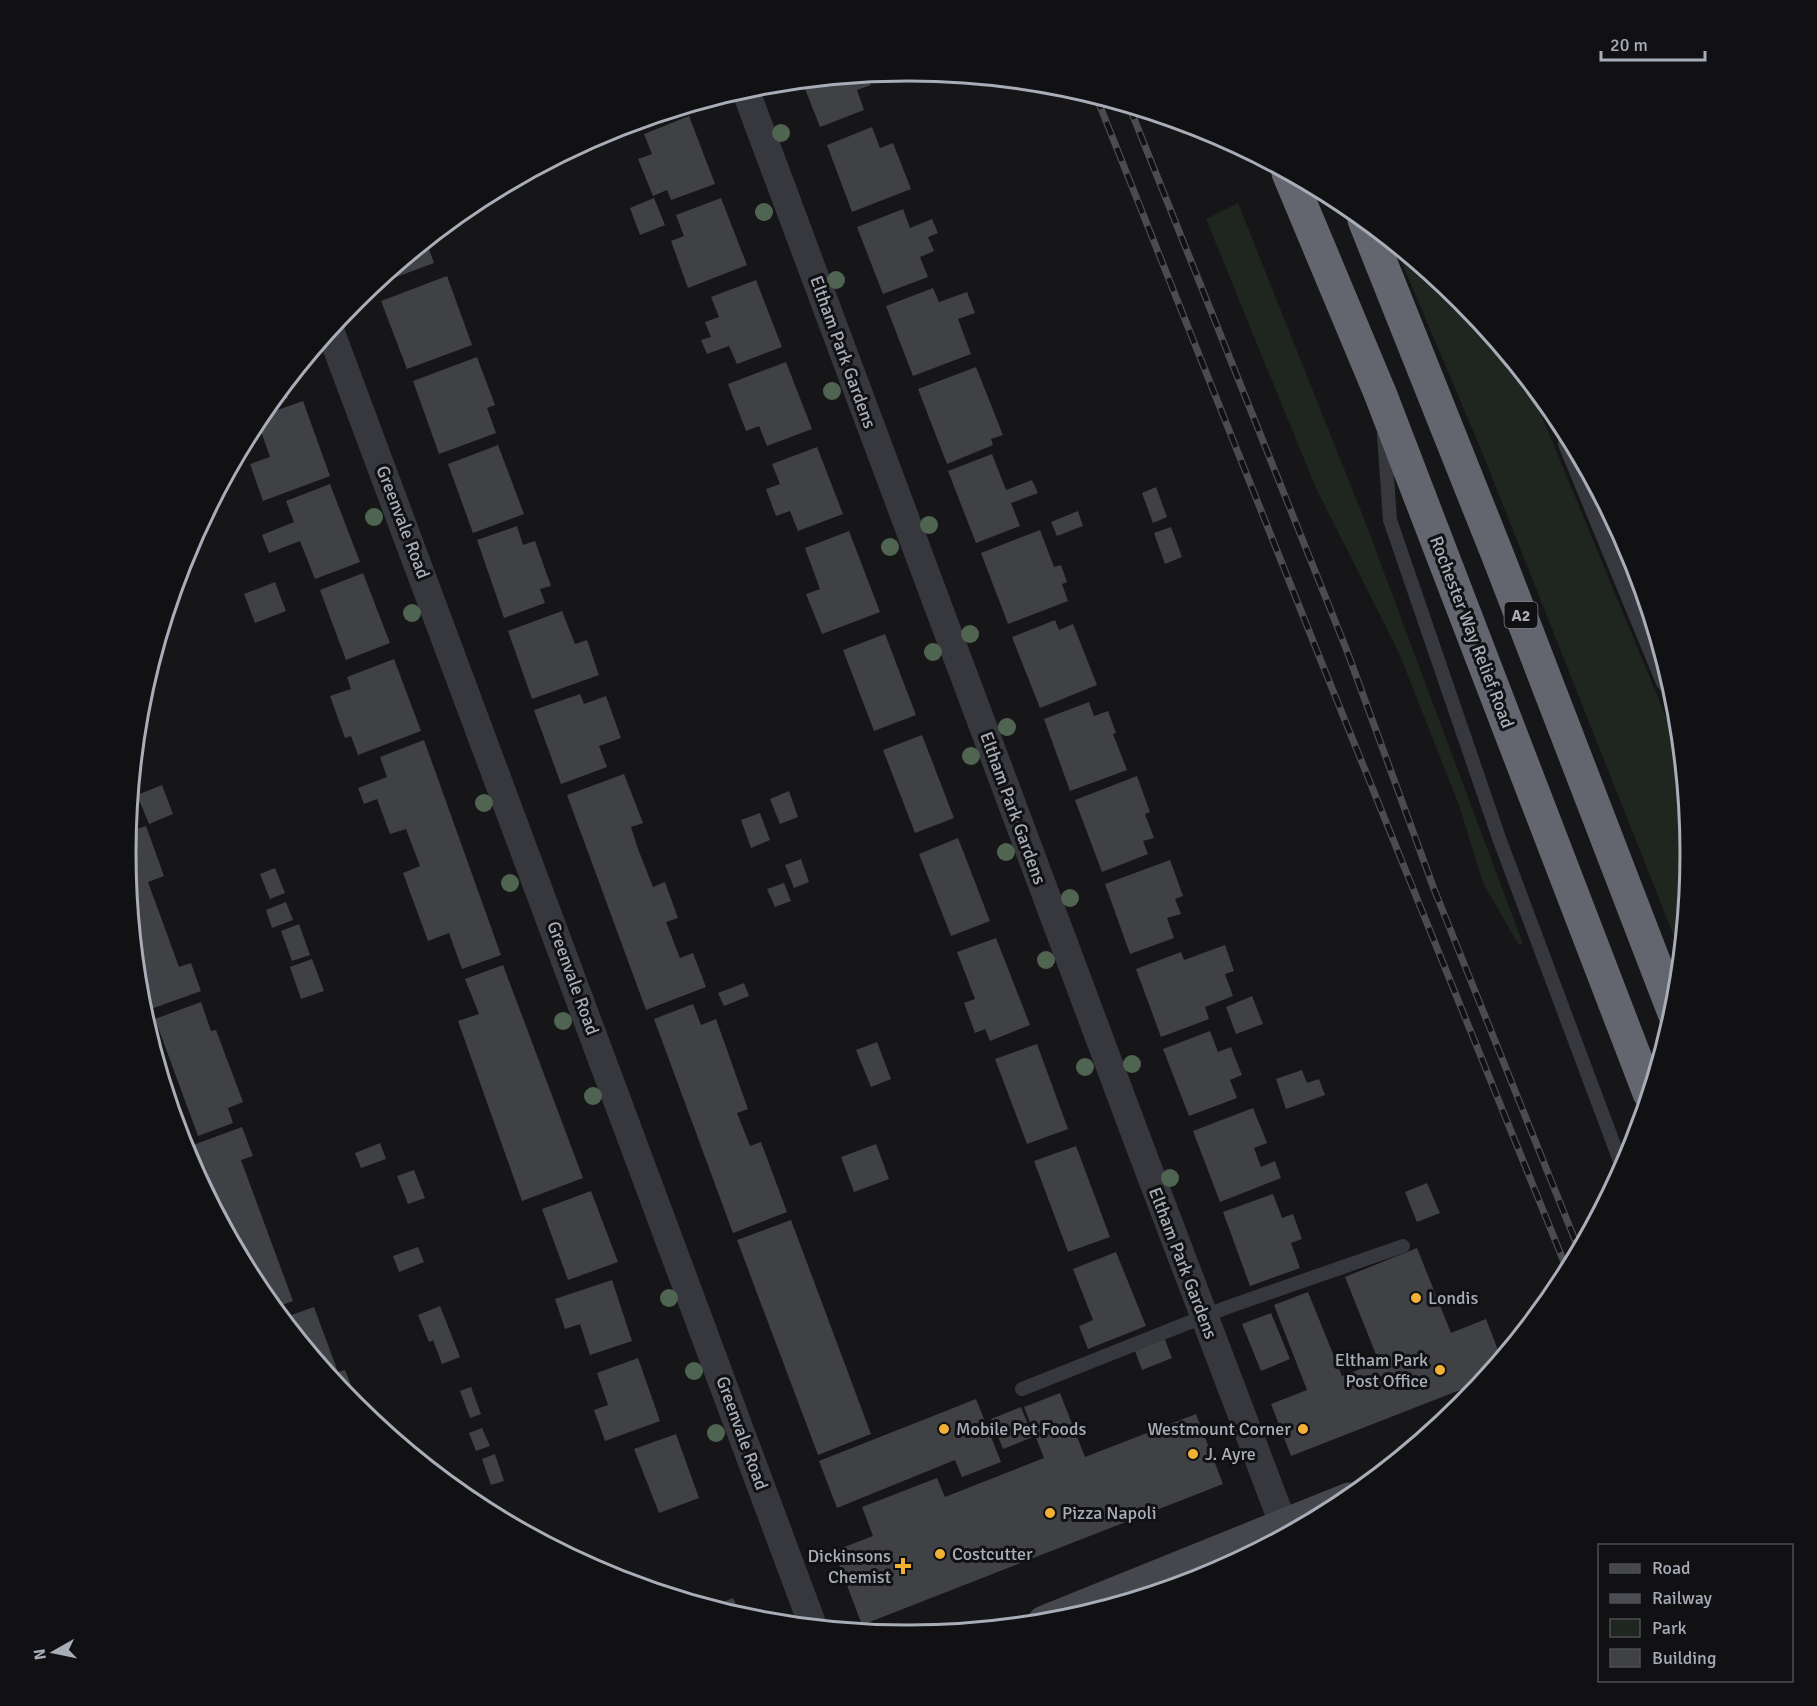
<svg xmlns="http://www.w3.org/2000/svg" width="1817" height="1706" font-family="Signika,sans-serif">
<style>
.green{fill:#1e261f}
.building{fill:#404145}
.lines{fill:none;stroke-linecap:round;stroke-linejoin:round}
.lane{stroke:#37383d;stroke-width:14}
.street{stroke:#37383d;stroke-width:28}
.secondary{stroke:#45474d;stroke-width:33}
.highway{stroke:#63666e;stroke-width:33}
.rail-casing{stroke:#4a4c52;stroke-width:7}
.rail{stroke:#111113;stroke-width:4.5;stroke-dasharray:14;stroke-linecap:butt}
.tree{fill:#506452}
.poi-dot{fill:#f2b134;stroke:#111113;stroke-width:2}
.labels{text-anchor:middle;stroke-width:6;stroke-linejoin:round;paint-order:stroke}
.shield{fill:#111113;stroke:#7b7e86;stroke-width:1.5}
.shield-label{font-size:16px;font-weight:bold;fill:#a8adb8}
.street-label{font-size:18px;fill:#a8adb8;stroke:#111113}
.poi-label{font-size:18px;fill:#a8adb8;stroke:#111113;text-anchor:start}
.rim{fill:none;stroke:#a8adb8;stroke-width:3}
</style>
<rect width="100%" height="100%" fill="#161618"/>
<path class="green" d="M1238,203L1361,511L1523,944H1518L1483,883L1459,805L1399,653L1315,486L1206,219Z
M1394,244L1462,300L1526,378L1681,753L1691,853L1681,954L1482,452Z"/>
<path class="building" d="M867,75L871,85L857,90L864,110L820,127L802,81Z
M689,116L715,184L671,200L667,190L653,196L638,159L652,154L644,134Z
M872,127L880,148L893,143L911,189L852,212L827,145Z
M654,198L665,225L640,235L630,208Z
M721,198L747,265L688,288L671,241L684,236L676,215Z
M903,209L910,228L932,219L938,233L928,237L934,251L920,257L928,277L883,294L857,227Z
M426,241L434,263L372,286Z
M447,276L472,345L407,369L381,301Z
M756,280L782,347L737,364L729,346L707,354L701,340L711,337L705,322L719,317L711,297Z
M933,288L939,302L967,292L975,313L958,319L971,354L913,376L886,306Z
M477,357L495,405L487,408L496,433L439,454L413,381Z
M786,362L812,429L767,446L759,426L746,431L728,384Z
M976,367L1003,435L991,439L993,445L947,464L918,389Z
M284,386L288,398L268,405L279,392Z
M303,401L330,476L263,501L250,464L270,457L257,420L258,417Z
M498,445L524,514L473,533L448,464Z
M817,447L843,514L798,531L790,511L776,516L766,489L780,484L772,464Z
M992,454L1006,490L1032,480L1038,493L1011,503L1020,526L976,543L948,471Z
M330,484L360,562L315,579L300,541L269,553L262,535L294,522L286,501Z
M1156,487L1167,517L1153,523L1142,493Z
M1078,511L1083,526L1057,536L1051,522Z
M517,526L523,545L535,541L551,586L540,589L545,603L504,618L477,540Z
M1171,527L1182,557L1165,564L1154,533Z
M1040,530L1054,567L1061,565L1067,582L1062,584L1068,601L1008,624L981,553Z
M849,531L880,612L822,634L806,594L820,589L805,548Z
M363,573L390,643L346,660L320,590Z
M275,582L286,611L255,623L244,594Z
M562,611L575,644L587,640L599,675L532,699L508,631Z
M1055,620L1059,630L1073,624L1097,685L1040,708L1012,637Z
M885,634L916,715L874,731L843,650Z
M394,659L421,731L358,755L351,736L345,738L330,696L351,689L347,677Z
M580,694L584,704L606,696L621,738L599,746L607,767L561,784L534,710Z
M1089,702L1094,716L1108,711L1116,733L1113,734L1127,770L1070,791L1044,719Z
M922,735L954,818L915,833L883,750Z
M424,740L501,955L462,969L449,933L428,941L403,873L420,866L406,829L390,834L377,799L364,804L358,788L387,777L380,757Z
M624,774L643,823L631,827L638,849L653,887L665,882L678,918L666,922L680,958L693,953L706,987L646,1010L567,795Z
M1137,776L1150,812L1145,814L1154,838L1143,841L1148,854L1102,872L1075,800Z
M162,785L173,814L149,824L137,795Z
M789,791L798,817L780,824L770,799Z
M760,813L770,840L751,848L741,820Z
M146,826L164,876L148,882L179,967L191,963L201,991L151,1009L138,972L126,853L128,832Z
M958,838L990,921L951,936L919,854Z
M801,859L809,882L794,888L785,865Z
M1170,860L1183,896L1175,899L1181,914L1167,918L1174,938L1130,954L1105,884Z
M275,868L285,893L270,899L260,874Z
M784,883L791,901L775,907L767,889Z
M286,902L293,920L272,928L266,910Z
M299,924L310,955L292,961L281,931Z
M996,938L1030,1025L990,1041L985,1029L975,1033L964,1003L975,999L957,952Z
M1225,945L1234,971L1225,974L1233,996L1205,1007L1209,1019L1161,1037L1136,969L1181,952L1184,960Z
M312,959L324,991L301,999L290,967Z
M503,965L583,1178L522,1201L458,1021L479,1014L465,979Z
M744,983L749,996L724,1006L718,993Z
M1252,996L1263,1024L1236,1034L1226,1007Z
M201,1002L211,1031L216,1030L243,1102L228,1108L233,1123L198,1136L155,1019Z
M693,1004L701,1025L716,1019L748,1109L737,1113L750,1146L761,1142L787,1212L733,1233L654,1019Z
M1210,1031L1218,1052L1231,1047L1236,1060L1242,1075L1230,1080L1237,1098L1189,1116L1163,1049Z
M877,1042L891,1079L871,1087L856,1050Z
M1037,1044L1068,1129L1027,1144L995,1059Z
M1302,1070L1307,1083L1319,1079L1325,1095L1286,1109L1276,1079Z
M1253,1108L1267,1143L1254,1148L1261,1167L1275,1161L1281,1178L1220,1202L1193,1131Z
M242,1127L253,1156L241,1160L293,1301L274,1308L258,1287L218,1214L193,1145Z
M380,1143L386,1159L361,1168L355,1153Z
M876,1144L889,1179L854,1192L841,1157Z
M1076,1146L1110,1237L1068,1252L1034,1161Z
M414,1170L425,1198L408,1204L397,1176Z
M1427,1183L1440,1213L1417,1222L1405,1192Z
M591,1191L618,1262L568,1280L542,1209Z
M1273,1194L1282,1218L1293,1214L1302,1239L1291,1243L1300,1268L1250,1286L1223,1212Z
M791,1220L871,1434L818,1455L737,1240Z
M418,1247L424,1262L399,1272L393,1256Z
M1417,1248L1451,1333L1486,1319L1501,1358L1483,1381L1291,1456L1271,1404L1307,1390L1274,1305L1308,1292L1342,1376L1379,1362L1345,1277Z
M1116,1252L1146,1326L1088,1349L1079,1326L1093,1320L1073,1269Z
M612,1280L632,1341L590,1355L580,1324L565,1329L555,1299Z
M440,1306L460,1357L442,1364L433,1340L429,1342L418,1315Z
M314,1307L338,1372L345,1370L353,1390L344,1393L283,1318Z
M1271,1313L1290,1359L1261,1371L1242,1324Z
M1164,1337L1172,1358L1142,1370L1134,1348Z
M638,1358L660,1421L605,1441L594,1410L608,1405L597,1373Z
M471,1387L481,1414L470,1418L460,1391Z
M1060,1393L1085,1457L1196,1414L1223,1484L862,1625L834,1551L873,1536L862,1507L937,1478L945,1497L1044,1458L1024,1407Z
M976,1399L1001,1462L962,1477L955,1460L837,1508L819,1461Z
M1021,1407L1033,1437L1003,1449L991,1419Z
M482,1428L490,1446L476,1451L469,1433Z
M676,1434L699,1498L659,1513L634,1449Z
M495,1454L504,1481L491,1485L482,1459Z
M733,1598L741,1616L711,1607Z"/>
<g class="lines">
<path class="lane" d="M1384,435L1390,520L1499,838L1623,1169
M1022,1389L1228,1307L1403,1246"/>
<path class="street" d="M745,89L1140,1147L1287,1534
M330,330L813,1626
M1572,443L1669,679"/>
<path class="secondary" d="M1044,1622L1349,1499"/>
<path class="highway" d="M1288,173L1380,393L1649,1093
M1364,220L1498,556L1674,1013"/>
<g class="rail-casing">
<path id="rail" d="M1096,96L1321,661L1568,1272
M1129,106L1347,651L1434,889L1579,1250"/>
</g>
<use href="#rail" class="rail"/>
</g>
<g class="tree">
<circle cx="781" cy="133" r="9"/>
<circle cx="764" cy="212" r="9"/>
<circle cx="836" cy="280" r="9"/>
<circle cx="832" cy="391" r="9"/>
<circle cx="374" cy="517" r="9"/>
<circle cx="929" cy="525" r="9"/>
<circle cx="890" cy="547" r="9"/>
<circle cx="412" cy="613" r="9"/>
<circle cx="970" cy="634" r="9"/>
<circle cx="933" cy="652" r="9"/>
<circle cx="1007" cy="727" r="9"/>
<circle cx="971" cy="756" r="9"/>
<circle cx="484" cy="803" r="9"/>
<circle cx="1006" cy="852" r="9"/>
<circle cx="510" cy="883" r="9"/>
<circle cx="1070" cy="898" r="9"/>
<circle cx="1046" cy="960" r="9"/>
<circle cx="563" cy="1021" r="9"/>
<circle cx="1132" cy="1064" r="9"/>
<circle cx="1085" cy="1067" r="9"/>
<circle cx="593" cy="1096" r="9"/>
<circle cx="1170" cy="1178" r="9"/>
<circle cx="669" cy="1298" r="9"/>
<circle cx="694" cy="1371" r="9"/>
<circle cx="716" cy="1433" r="9"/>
</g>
<g class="poi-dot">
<circle cx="1416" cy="1298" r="6"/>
<circle cx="1440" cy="1370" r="6"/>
<circle cx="944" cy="1429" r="6"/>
<circle cx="1303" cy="1429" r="6"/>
<circle cx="1193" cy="1454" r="6"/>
<circle cx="1050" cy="1513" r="6"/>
<circle cx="940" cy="1554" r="6"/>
<path d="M900 1557h6v6h6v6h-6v6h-6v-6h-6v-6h6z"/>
</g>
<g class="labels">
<rect class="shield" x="1504.5" y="602" width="33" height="26" rx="4.5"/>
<g class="shield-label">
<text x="1521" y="621">A2</text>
</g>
<g class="street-label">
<text transform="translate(843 352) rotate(70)" y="6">Eltham Park Gardens</text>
<text transform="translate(403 522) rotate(69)" y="6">Greenvale Road</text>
<text transform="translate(1472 632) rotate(69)" y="6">Rochester Way Relief Road</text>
<text transform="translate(1013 808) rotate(70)" y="6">Eltham Park Gardens</text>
<text transform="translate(573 978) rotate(70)" y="6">Greenvale Road</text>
<text transform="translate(1183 1263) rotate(69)" y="6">Eltham Park Gardens</text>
<text transform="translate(742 1433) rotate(70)" y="6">Greenvale Road</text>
</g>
<g class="poi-label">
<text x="1428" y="1304">Londis</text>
<text x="1428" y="1366" text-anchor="end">Eltham Park<tspan x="1428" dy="21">Post Office</tspan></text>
<text x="956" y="1435">Mobile Pet Foods</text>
<text x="1291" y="1435" text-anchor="end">Westmount Corner</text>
<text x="1205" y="1460">J. Ayre</text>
<text x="1062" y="1519">Pizza Napoli</text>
<text x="952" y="1560">Costcutter</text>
<text x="891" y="1562" text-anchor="end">Dickinsons<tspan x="891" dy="21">Chemist</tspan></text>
</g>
</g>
<path d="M0 0H1817V1706H0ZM136 853a772 772 0 1 1 1544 0a772 772 0 1 1-1544 0Z" fill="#111113" fill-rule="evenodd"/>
<path class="rim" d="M136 853a772 772 0 1 1 1544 0a772 772 0 1 1-1544 0Z"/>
<rect x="1598" y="1544" width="195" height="138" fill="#111113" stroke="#4d4f55" stroke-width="1.5"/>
<rect x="1610" y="1564" width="30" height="9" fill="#45474d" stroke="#4d4f55" stroke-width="1.5"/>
<text x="1652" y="1574" font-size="18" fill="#a8adb8">Road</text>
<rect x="1610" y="1594" width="30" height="9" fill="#4a4c52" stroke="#4d4f55" stroke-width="1.5"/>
<text x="1652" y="1604" font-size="18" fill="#a8adb8">Railway</text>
<rect x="1610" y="1619" width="30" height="18" fill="#1e261f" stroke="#4d4f55" stroke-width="1.5"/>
<text x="1652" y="1634" font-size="18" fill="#a8adb8">Park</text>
<rect x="1610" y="1649" width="30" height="18" fill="#404145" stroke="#4d4f55" stroke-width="1.5"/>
<text x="1652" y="1664" font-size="18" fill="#a8adb8">Building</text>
<g transform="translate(54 1652) rotate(261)" stroke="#111113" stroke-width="4.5" paint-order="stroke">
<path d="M0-4.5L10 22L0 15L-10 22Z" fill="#a8adb8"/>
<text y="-9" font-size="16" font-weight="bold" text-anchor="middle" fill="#a8adb8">N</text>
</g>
<path d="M1601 51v9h104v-9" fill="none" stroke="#a8adb8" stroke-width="3"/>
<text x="1610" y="51" font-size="18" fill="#a8adb8" stroke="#111113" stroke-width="4.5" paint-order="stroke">20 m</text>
</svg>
